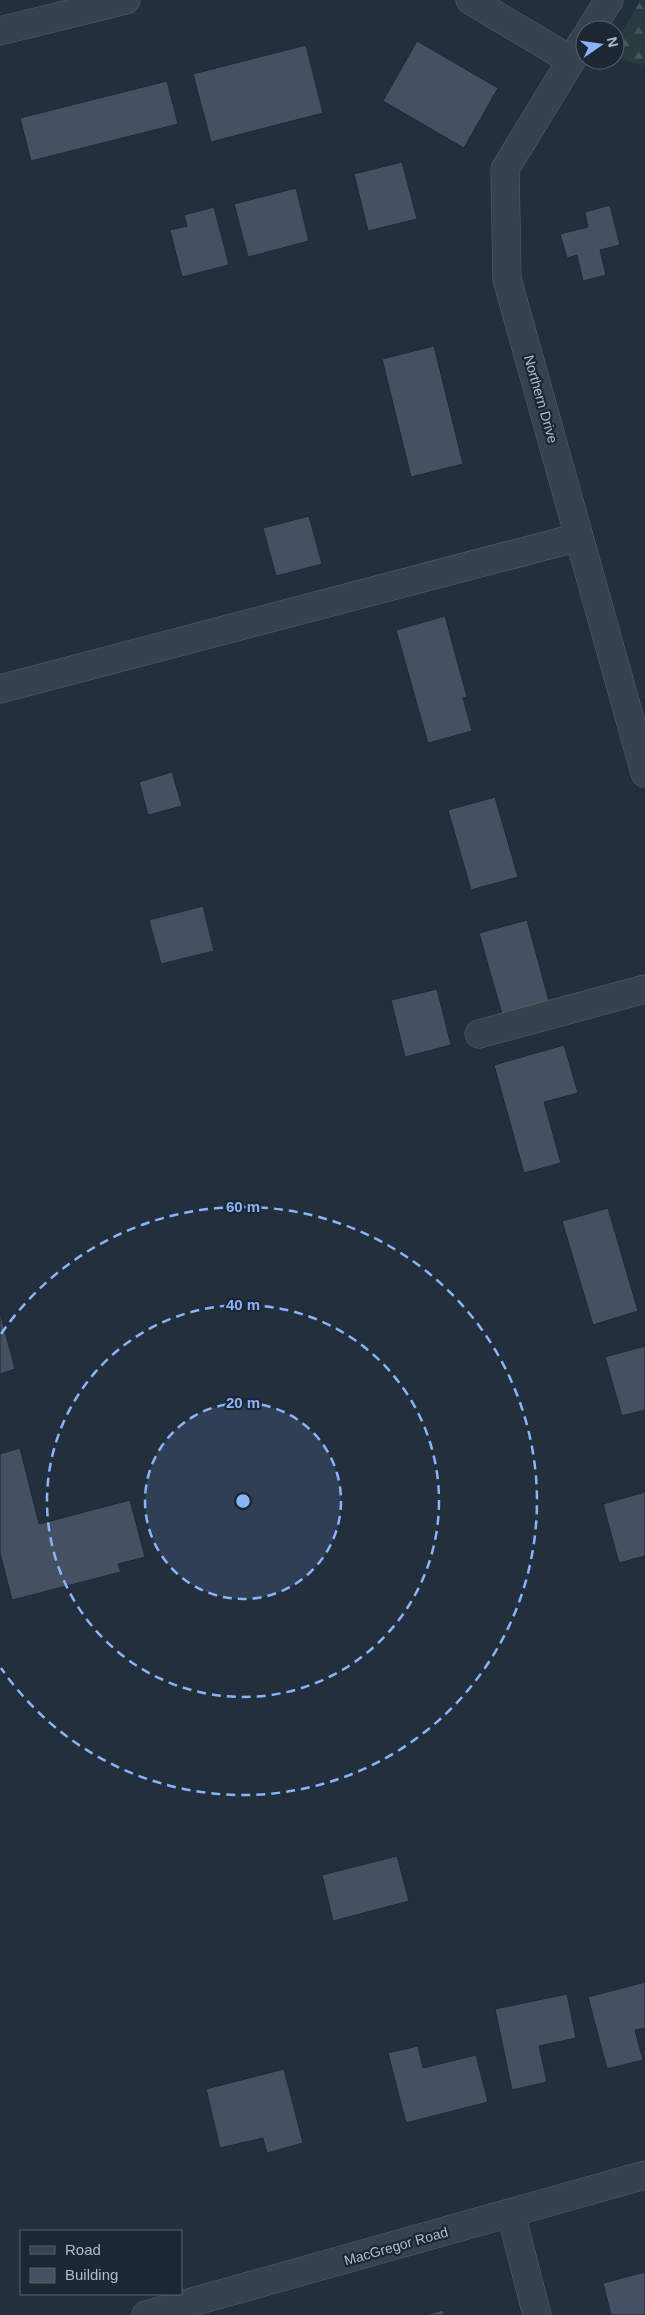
<svg xmlns="http://www.w3.org/2000/svg" width="645" height="2315" font-family="Helvetica,sans-serif">
<style>
.forest{fill:url(#forest-firs)}
.building{fill:#455162;stroke:#1f2835}
.lines{fill:none;stroke-linecap:round;stroke-linejoin:round}
.minor-casing{stroke:#565f6c;stroke-width:29}
.minor{stroke:#38414e;stroke-width:28}
.ring{fill:none;stroke:#8ab4f8;stroke-width:2.5;stroke-dasharray:9 6}
.labels{text-anchor:middle;stroke-width:4.5;stroke-linejoin:round;paint-order:stroke}
.street-label{font-size:14px;fill:#b4bcc9;stroke:#1d2633}
.centre{fill:#8ab4f8;stroke:#1d2633;stroke-width:2.5}
.ring-label{font-size:15px;text-anchor:middle;font-weight:bold;fill:#8ab4f8;stroke:#1d2633;stroke-width:4.5;stroke-linejoin:round;paint-order:stroke}
</style>
<defs>
<pattern id="forest-firs" width="22" height="20" patternUnits="userSpaceOnUse" patternTransform="scale(1.25)"><rect width="22" height="20" fill="#263c3f"/><path d="M5 1l3.5 6h-7zM16 11l3.5 6h-7z" fill="#435659"/></pattern>
</defs>
<rect width="100%" height="100%" fill="#242f3e"/>
<path class="forest" d="M641,0H645V66L615,57V43Z"/>
<path class="building" d="M417,41L498,88L464,148L383,101Z
M306,45L323,113L211,142L193,74Z
M167,81L178,124L31,161L20,118Z
M402,162L417,219L368,231L354,174Z
M296,188L309,241L248,257L234,204Z
M610,205L620,245L600,250L606,275L583,281L577,255L567,258L560,234L588,227L585,212Z
M214,207L229,265L182,277L170,230L187,226L184,215Z
M434,346L463,464L411,477L382,359Z
M309,516L322,564L276,576L263,528Z
M445,616L467,697L463,698L472,731L428,743L396,630Z
M172,772L182,806L148,815L139,782Z
M495,797L518,877L471,890L448,810Z
M203,906L214,951L161,964L149,920Z
M527,920L549,1001L502,1014L479,933Z
M437,989L451,1045L405,1057L391,1000Z
M564,1045L578,1093L544,1102L561,1163L524,1173L494,1065Z
M608,1208L638,1311L593,1325L562,1221Z
M0,1312L15,1369L0,1374Z
M645,1346V1410L622,1416L605,1357Z
M20,1448L39,1524L130,1500L145,1557L118,1564L121,1572L12,1600L0,1553V1454Z
M645,1492V1556L619,1563L603,1504Z
M397,1856L409,1901L333,1921L322,1875Z
M645,1982V2028L635,2030L643,2060L607,2069L588,1997Z
M567,1994L576,2038L539,2046L547,2082L512,2090L495,2009Z
M418,2046L423,2068L476,2055L488,2102L406,2123L388,2053Z
M284,2069L303,2143L267,2153L263,2138L220,2148L206,2089Z
M645,2272V2315H611L603,2283Z
M443,2310L445,2315H425Z"/>
<g class="lines">
<g class="minor-casing">
<path id="minor" d="M470,0L571,60
M590,30L609,0
M0,31L126,0
M585,38L505,169L507,279L645,773
M0,689L579,537
M479,1034L645,989
M511,2214L537,2315
M146,2315L645,2175"/>
</g>
<use href="#minor" class="minor"/>
</g>
<circle cx="243" cy="1501" r="98" fill="#8ab4f8" fill-opacity=".12"/>
<g class="ring">
<circle cx="243" cy="1501" r="98"/>
<circle cx="243" cy="1501" r="196"/>
<path d="M1 1334A294 294 0 1 1 1 1668"/>
</g>
<g class="labels">
<g class="street-label">
<text transform="translate(541 399) rotate(74)" y="5">Northern Drive</text>
<text transform="translate(396 2246) rotate(-16)" y="5">MacGregor Road</text>
</g>
</g>
<circle cx="243" cy="1501" r="8" class="centre"/>
<g class="ring-label">
<text x="243" y="1212">60 m</text>
<text x="243" y="1310">40 m</text>
<text x="243" y="1408">20 m</text>
</g>
<rect x="20" y="2230" width="162" height="65" fill="#1d2633" stroke="#59626f"/>
<rect x="30" y="2246" width="25" height="8" fill="#38414e" stroke="#59626f"/>
<text x="65" y="2255" font-size="15" fill="#b4bcc9">Road</text>
<rect x="30" y="2268" width="25" height="15" fill="#455162" stroke="#59626f"/>
<text x="65" y="2280" font-size="15" fill="#b4bcc9">Building</text>
<g transform="translate(600 45) rotate(77)"><circle r="24" fill="#1d2633" stroke="#59626f"/>
<path d="M0-4L9 19L0 12L-9 19Z" fill="#8ab4f8"/>
<text y="-8" font-size="14" font-weight="bold" text-anchor="middle" fill="#b4bcc9">N</text>
</g>
</svg>
